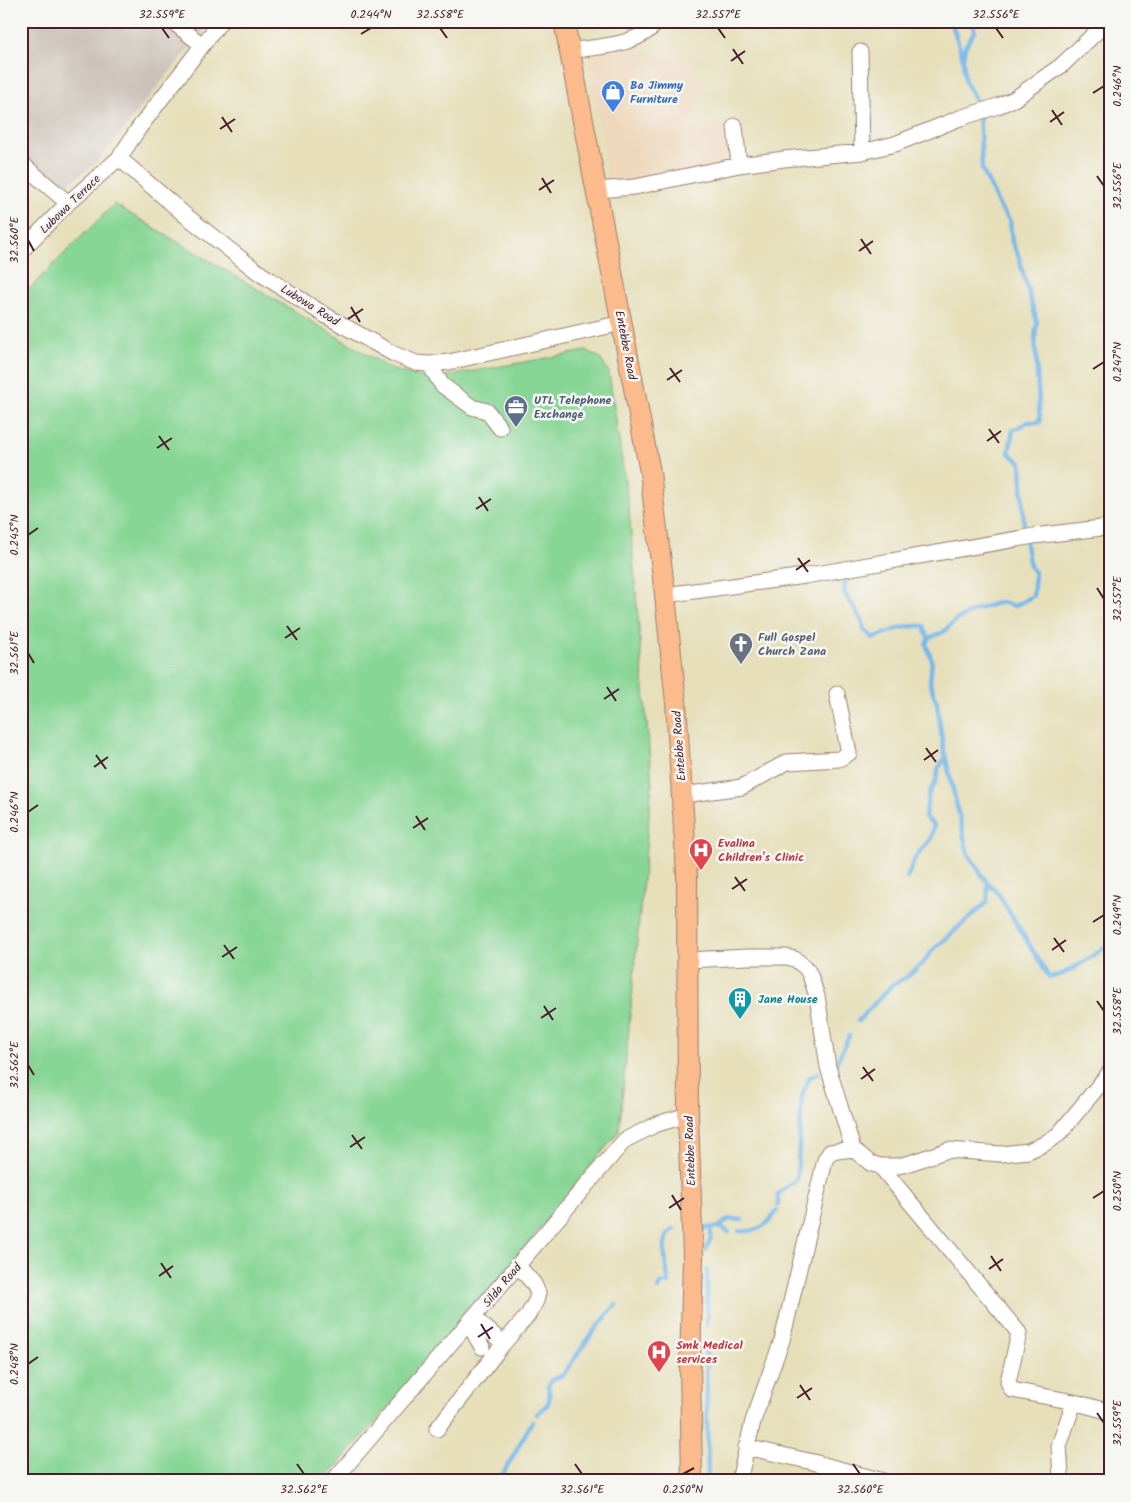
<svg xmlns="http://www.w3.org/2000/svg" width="1131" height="1502" font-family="Kalam,sans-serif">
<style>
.built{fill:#eed7bb}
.industrial{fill:#ccc2b9}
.green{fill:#88d695;stroke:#697a60}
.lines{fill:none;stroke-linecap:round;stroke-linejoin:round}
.stream{stroke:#74b7e9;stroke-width:4.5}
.minor-casing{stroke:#987f72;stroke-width:17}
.major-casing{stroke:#987f72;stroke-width:22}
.minor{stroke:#fff;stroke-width:15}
.major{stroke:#fbbb8c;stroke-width:20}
.ticks{fill:none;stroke:#4a1f2b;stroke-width:2}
.labels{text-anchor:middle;stroke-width:5;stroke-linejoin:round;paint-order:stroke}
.shop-label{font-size:12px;font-weight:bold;fill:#366cbe;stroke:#f6f6f2;text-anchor:start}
.street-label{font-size:12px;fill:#4a1f2b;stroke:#f6f6f2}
.service-label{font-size:12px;font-weight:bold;fill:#4e5e75;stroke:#f6f6f2;text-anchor:start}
.worship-label{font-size:12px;font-weight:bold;fill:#5b616d;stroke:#f6f6f2;text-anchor:start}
.health-label{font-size:12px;font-weight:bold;fill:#be3a42;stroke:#f6f6f2;text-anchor:start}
.culture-label{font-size:12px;font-weight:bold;fill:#0d838f;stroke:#f6f6f2;text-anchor:start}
.neatline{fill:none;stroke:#4a1f2b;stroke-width:2}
.ticks-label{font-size:12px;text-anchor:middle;fill:#4a1f2b}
</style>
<rect width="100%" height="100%" fill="#f6f6f2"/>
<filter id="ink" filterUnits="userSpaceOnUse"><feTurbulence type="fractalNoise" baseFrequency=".02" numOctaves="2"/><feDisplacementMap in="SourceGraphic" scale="10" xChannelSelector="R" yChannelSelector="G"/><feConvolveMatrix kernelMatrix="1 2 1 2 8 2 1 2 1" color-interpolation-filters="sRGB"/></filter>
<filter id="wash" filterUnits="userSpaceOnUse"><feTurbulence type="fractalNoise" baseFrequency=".0096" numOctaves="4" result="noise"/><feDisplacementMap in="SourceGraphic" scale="20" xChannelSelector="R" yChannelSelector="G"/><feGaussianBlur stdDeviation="1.12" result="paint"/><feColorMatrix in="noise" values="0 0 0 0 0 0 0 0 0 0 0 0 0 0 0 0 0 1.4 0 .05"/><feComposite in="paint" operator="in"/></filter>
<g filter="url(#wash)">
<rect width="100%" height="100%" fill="#e6dfba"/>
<path class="built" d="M636,42L639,52L695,58L694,76L707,79L691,128L732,124L735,164L641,182L622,180L608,175L598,107L591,81L587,51Z"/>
<path class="industrial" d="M21,21H211L96,163L61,189L21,158Z"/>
<path class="green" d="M114,204L393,370L430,379L586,351L599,357L609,372L629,510L652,785L619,1131L454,1334L323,1481H21V297Z"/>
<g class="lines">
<path class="stream" d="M951,21L963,58L965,81L979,107L982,169L999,206L1010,221L1012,242L1018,255L1037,322L1035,338L1040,422H1028L1013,430L1009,453L1021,463L1024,528L1028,557L1030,566L1035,574L1033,596L1014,606L1001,602L975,610L955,621L943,632L929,638L926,644L932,660L930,683L937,703L943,746L968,854C978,866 983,882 996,890L1049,977C1065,978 1095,953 1110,944
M963,58L965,47L975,30L971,21
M846,575L844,592L862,620L864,630L874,638C890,631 906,624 924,626L926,634L929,638
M907,878L915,858L931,838L934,825L925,817L929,793L935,783L939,767L946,757
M858,1021L892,985L907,977L923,963L933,950L987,902L988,885
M835,1066L849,1036
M778,1204V1194C784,1188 792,1186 797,1179L802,1096L809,1078L818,1073
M719,1227L729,1232
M704,1228L719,1227L729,1219L742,1220
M739,1231C756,1233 769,1225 777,1210
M706,1250L711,1238V1227
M658,1289L660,1284L669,1283C667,1272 661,1244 668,1234C669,1232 672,1231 674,1229
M707,1324V1270
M706,1344L708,1481
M537,1414L547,1405L550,1398L548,1387L551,1380L563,1375L593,1332L616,1305
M499,1481L532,1422"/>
</g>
</g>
<g filter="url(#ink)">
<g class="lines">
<g class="minor-casing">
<path id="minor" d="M172,21L202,45
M569,51C599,46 638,47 658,21
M860,52L862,152
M735,126L739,165
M119,158L185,215L258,272L323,314L394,354L416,363L429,364L449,362L622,323
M21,163L68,203
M597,190L635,187L739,165L784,159L862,152L895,144L960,118L998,106L1014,99L1062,65L1108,21
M21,251L68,203L119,158L139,128L221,21
M429,364L442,385L472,407L487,411L500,428
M665,595L805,576L1034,536L1110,527
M683,795L742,787L787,762L839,759L849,753L837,694
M688,960L748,957H786L795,959L806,968L810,975L817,996L828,1067L853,1149L870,1163L880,1166H898L910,1163L948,1150L1001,1154L1028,1151L1044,1144L1059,1134L1110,1072
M880,1166L1019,1333L1008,1382L1012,1390L1074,1402L1110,1412
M474,1318L496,1337
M469,1324L482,1347
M437,1429L503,1344L528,1315L536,1301L538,1293L534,1284L518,1266
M746,1447L813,1462L883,1481
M333,1481L625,1140L657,1124L688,1115
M739,1481L753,1421L782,1340L825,1160L830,1152L853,1149
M1064,1481L1061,1476L1059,1446L1074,1402"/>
</g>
<g class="major-casing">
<path id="major" d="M564,21L650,472L665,595L676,703L687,875L688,1115L693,1257L690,1365L692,1481"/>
</g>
<use href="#minor" class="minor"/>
<use href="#major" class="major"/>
</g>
</g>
<path class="ticks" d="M162,28L169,38M440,28L447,38M718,28L725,38M996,28L1003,38M361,34L371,28M733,49L743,64M731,61L745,51M1093,93L1104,86M1052,110L1062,125M222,117L232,132M1050,122L1064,112M220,129L235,119M1097,176L1104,186M542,178L551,193M539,190L554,180M861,239L871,254M28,240L34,251M859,251L873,241M351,307L360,322M348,319L363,309M670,368L680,382M1093,369L1104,362M667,380L682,370M989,429L999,443M159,436L169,450M987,441L1001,431M157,448L172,438M479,497L488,511M476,509L491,499M28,535L38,528M798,558L808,572M796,570L810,560M1097,588L1104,599M287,626L297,640M285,638L300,628M28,653L34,663M607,687L616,701M604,699L619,689M926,748L936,762M96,755L106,769M924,760L938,750M94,767L108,757M28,812L38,805M416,816L425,830M413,828L428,818M735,877L745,891M732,889L747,879M1093,922L1104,915M1054,938L1064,952M224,945L234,959M1052,950L1066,940M222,957L237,947M1097,1001L1104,1011M544,1006L553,1020M541,1018L556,1008M28,1065L34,1075M863,1067L873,1081M861,1079L875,1069M352,1135L362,1149M350,1147L365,1137M672,1195L681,1210M1093,1198L1104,1191M669,1208L684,1198M991,1256L1001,1271M161,1263L171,1278M989,1269L1003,1259M159,1276L173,1266M481,1324L490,1339M478,1337L493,1327M28,1364L38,1357M800,1385L810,1400M797,1398L812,1388M1097,1413L1104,1423M297,1464L304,1474M575,1464L582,1474M853,1464L860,1474M683,1474L694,1468"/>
<defs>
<g id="shop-pin" transform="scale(1.25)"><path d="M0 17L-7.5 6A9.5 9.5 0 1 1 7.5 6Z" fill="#3f7fe0" stroke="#f6f6f2"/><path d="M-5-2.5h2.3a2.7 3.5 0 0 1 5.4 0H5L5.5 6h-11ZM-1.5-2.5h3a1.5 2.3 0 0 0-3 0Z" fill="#fff"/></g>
<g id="office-pin" transform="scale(1.25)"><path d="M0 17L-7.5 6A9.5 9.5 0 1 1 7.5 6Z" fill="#5c6f8a" stroke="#f6f6f2"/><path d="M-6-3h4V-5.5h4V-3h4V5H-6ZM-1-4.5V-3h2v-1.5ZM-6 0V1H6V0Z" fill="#fff"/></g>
<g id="church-pin" transform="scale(1.25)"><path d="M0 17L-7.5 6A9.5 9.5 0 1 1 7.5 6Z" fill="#6b7280" stroke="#f6f6f2"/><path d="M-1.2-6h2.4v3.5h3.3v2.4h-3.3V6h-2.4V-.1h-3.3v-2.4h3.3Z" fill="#fff"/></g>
<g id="hospital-pin" transform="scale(1.25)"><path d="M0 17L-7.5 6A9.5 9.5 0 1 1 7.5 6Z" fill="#e0444e" stroke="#f6f6f2"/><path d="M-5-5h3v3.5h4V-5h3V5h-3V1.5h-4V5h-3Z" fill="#fff"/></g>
<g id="building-pin" transform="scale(1.25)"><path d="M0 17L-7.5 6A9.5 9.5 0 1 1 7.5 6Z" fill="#0f9aa8" stroke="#f6f6f2"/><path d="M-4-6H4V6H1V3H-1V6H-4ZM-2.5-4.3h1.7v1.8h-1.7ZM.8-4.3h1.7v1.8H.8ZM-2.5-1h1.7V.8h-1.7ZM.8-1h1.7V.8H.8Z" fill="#fff"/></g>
</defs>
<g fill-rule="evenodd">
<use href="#shop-pin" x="613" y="92"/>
<use href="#office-pin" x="516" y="407"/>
<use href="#church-pin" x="741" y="644"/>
<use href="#hospital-pin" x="701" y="850"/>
<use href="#building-pin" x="740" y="999"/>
<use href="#hospital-pin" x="659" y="1352"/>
</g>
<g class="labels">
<g class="shop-label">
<text x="630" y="89">Ba Jimmy<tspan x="630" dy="14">Furniture</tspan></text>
</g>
<g class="street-label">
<text transform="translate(70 204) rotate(-44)" y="4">Lubowa Terrace</text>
<text transform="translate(310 305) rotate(32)" y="4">Lubowa Road</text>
<text transform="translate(626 345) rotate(79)" y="4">Entebbe Road</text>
<text transform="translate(679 746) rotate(-94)" y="4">Entebbe Road</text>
<text transform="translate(690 1151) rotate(-92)" y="4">Entebbe Road</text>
<text transform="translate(502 1285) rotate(-50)" y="4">Silda Road</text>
</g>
<g class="service-label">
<text x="534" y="404">UTL Telephone<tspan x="534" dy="14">Exchange</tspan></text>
</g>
<g class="worship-label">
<text x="758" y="641">Full Gospel<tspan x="758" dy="14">Church Zana</tspan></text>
</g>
<g class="health-label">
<text x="718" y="847">Evalina<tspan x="718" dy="14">Children's Clinic</tspan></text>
<text x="676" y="1349">Smk Medical<tspan x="676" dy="14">services</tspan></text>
</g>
<g class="culture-label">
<text x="758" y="1003">Jane House</text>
</g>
</g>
<rect width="1131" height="1502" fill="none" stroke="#f6f6f2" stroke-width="55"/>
<rect x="28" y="28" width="1076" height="1446" class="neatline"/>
<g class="ticks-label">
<text x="162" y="18">32.559°E</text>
<text x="371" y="18">0.244°N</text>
<text x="440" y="18">32.558°E</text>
<text x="718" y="18">32.557°E</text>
<text x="996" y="18">32.556°E</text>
<text transform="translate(1117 86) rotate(-90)" y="4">0.246°N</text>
<text transform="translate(1117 186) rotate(-90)" y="4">32.556°E</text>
<text transform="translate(14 240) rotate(-90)" y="4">32.560°E</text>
<text transform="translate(1117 362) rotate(-90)" y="4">0.247°N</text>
<text transform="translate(14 535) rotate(-90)" y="4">0.245°N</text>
<text transform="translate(1117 599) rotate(-90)" y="4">32.557°E</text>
<text transform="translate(14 653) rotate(-90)" y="4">32.561°E</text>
<text transform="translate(14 812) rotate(-90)" y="4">0.246°N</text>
<text transform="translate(1117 915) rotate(-90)" y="4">0.249°N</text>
<text transform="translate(1117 1011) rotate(-90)" y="4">32.558°E</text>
<text transform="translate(14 1065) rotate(-90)" y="4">32.562°E</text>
<text transform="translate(1117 1191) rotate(-90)" y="4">0.250°N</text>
<text transform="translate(14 1364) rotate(-90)" y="4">0.248°N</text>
<text transform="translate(1117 1423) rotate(-90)" y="4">32.559°E</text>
<text x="304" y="1493">32.562°E</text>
<text x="582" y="1493">32.561°E</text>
<text x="683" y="1493">0.250°N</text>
<text x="860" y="1493">32.560°E</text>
</g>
</svg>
